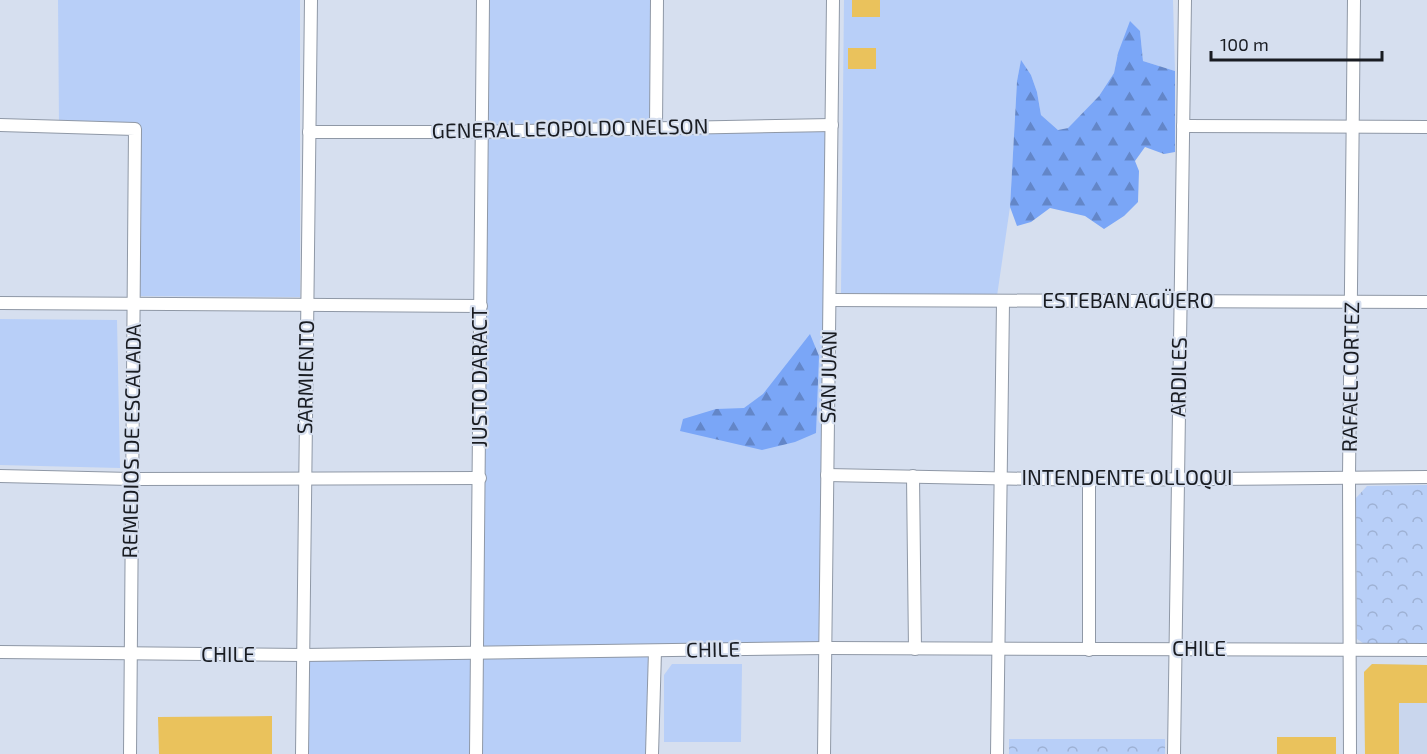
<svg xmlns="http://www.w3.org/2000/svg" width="1427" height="754" font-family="'Exo 2',sans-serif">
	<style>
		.built { fill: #c9d6ed }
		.grass { fill: #b8cff8 }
		.forest { fill: url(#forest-firs) }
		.park { fill: url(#park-crowns) }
		.building { fill: #eac25c }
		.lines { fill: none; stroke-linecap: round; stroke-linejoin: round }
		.minor-casing { stroke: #8f98a6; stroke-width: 14 }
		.minor { stroke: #fff; stroke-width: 12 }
		.labels { text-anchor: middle; stroke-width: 4.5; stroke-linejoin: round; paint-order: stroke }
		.street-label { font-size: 21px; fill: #191c22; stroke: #d6dfef }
	</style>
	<defs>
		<pattern id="forest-firs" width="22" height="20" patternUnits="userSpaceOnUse" patternTransform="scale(1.5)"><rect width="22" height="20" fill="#7aa6f7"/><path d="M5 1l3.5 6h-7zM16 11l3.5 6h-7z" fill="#6386c8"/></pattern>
		<pattern id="park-crowns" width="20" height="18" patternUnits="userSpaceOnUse" patternTransform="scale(1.5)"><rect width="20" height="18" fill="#b8cff8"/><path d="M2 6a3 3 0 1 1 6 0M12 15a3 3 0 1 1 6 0" fill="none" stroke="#9eb1d4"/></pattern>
	</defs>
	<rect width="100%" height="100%" fill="#d6dfef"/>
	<path class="built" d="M1372 664 1427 665V754H1365L1364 672Z"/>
	<g class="grass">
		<path d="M58 0H300V297L139 296 135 129 59 126Z"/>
		<path d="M483 0H657L656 127 832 125 827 648 655 650 652 754H302L303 655 478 653Z"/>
		<path d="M844 0H1173L1175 71 1143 61 1140 31 1118 53 1114 73 1099 96 1068 128 1058 130 1041 115 1037 92 1031 75 1021 61 1017 81 1010 207 997 296 841 293Z"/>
		<path d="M0 319 117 320 120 468 0 465Z"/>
		<path d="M672 664H742L741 742H664V675Z"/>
	</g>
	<g class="forest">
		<path d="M1130 21 1140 31 1143 61 1175 71V152L1164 154 1145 147 1135 161 1139 171 1138 202 1124 216 1104 229 1085 216 1050 208 1031 222 1017 226 1010 207 1017 81 1021 60 1031 75 1037 92 1041 115 1058 130 1068 128 1099 96 1114 73 1118 53Z"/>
		<path d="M810 334 819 356 816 433 795 442 762 450 680 431 683 419 716 409 744 408 763 394Z"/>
	</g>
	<g class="park">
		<path d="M1427 485V643H1363L1357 639 1356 498 1367 486Z"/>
		<rect x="1009" y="739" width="156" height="15"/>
	</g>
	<g class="building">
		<rect x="852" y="0" width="28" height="17"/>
		<rect x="848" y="48" width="28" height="21"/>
		<path d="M1372 664 1427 665V703H1399V754H1365L1364 672Z"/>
		<path d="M272 716V754H159L158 717Z"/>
		<rect x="1277" y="737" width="59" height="17"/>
	</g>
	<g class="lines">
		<g class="minor-casing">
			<g id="minor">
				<path d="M0 125 135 129 130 754"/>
				<path d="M1183 126 1427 127"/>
				<path d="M656 127 657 0"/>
				<path d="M309 132H466L832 125"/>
				<path d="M830 300 1427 302"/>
				<path d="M0 303 481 306"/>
				<path d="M827 475 1089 480 1427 477"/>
				<path d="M0 476 131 479 480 478"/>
				<path d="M913 476 915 649"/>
				<path d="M1089 650V480"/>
				<path d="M0 652 303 655 827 648 1427 650"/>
				<path d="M302 754 311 0"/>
				<path d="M476 754 483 0"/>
				<path d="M652 754 655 651"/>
				<path d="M824 754 833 0"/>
				<path d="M997 754 1003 302"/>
				<path d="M1174 754 1185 0"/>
				<path d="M1350 754 1349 477 1354 0"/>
			</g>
		</g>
		<use href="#minor" class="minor"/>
	</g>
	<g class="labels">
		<g class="street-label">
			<text transform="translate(570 129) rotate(-1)" y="7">GENERAL LEOPOLDO NELSON</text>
			<text x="1128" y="308">ESTEBAN AGÜERO</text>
			<text transform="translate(306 377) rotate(-89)" y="7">SARMIENTO</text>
			<text transform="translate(480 377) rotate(-90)" y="7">JUSTO DARACT</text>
			<text transform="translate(829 377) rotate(-89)" y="7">SAN JUAN</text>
			<text transform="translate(1179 377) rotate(-89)" y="7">ARDILES</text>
			<text transform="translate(1351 377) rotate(-89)" y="7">RAFAEL CORTEZ</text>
			<text transform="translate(132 441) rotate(-89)" y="7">REMEDIOS DE ESCALADA</text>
			<text x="1127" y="485">INTENDENTE OLLOQUI</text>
			<text x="1199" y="656">CHILE</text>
			<text transform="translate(713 650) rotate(-1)" y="7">CHILE</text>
			<text x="228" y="662">CHILE</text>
		</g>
	</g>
	<path d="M1211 51v9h171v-9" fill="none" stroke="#191c22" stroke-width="3"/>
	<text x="1220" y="51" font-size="18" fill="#191c22" stroke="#d6dfef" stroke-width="4.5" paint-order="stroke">100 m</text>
</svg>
